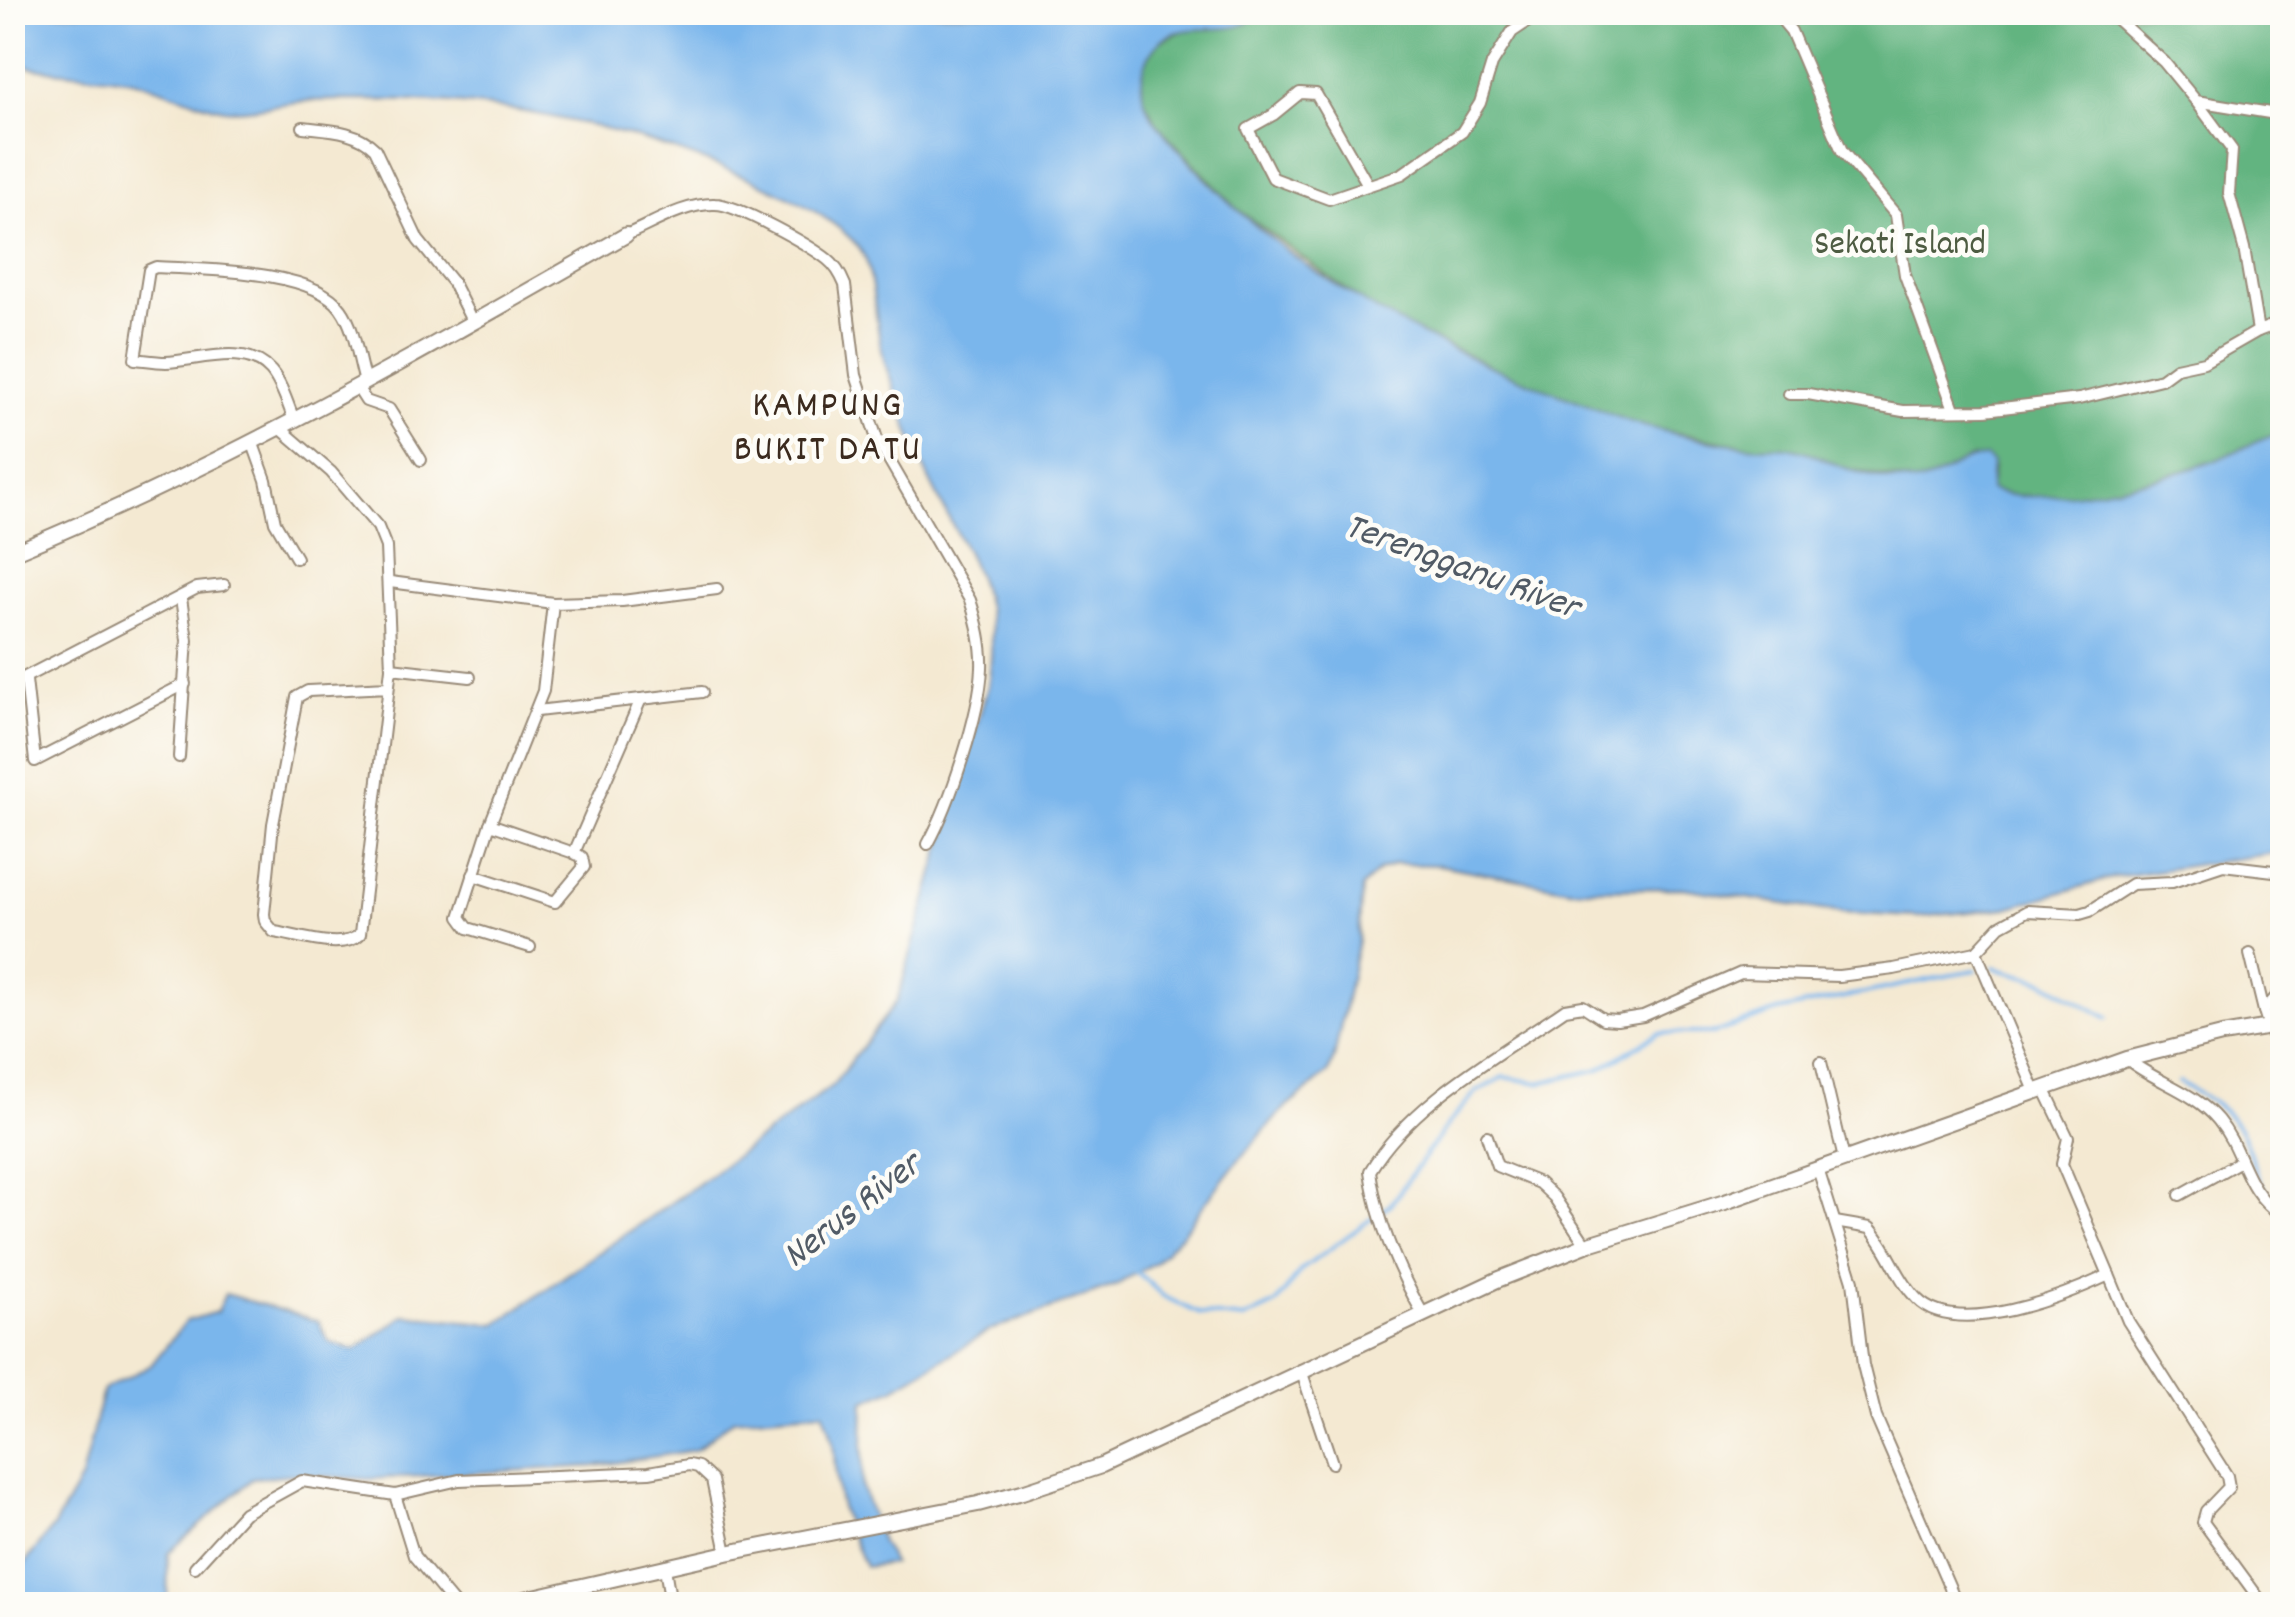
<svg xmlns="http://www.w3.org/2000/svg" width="2295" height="1617" font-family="Dekko,sans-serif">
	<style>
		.forest { fill: #62b480; stroke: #4e6f4f; stroke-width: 2.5 }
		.water { fill: #7ab6ec; stroke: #5a7085; stroke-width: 2.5 }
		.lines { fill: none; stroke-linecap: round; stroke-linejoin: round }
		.stream { stroke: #7ab6ec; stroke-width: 4 }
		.street-casing { stroke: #988a78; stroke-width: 14 }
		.secondary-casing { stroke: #988a78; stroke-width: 18 }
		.street { stroke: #fff; stroke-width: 10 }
		.secondary { stroke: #fff; stroke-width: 14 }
		.labels { text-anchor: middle; stroke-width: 9; stroke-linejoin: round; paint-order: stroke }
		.park-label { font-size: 35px; fill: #4e5c42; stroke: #fdfcf7 }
		.neighbourhood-label { font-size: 38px; letter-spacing: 2.5px; fill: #3b2a1e; stroke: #fdfcf7 }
		.water-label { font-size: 38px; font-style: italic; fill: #515b66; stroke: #fdfcf7 }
	</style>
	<rect width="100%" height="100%" fill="#fdfcf7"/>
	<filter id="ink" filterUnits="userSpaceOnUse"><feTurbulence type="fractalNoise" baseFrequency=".01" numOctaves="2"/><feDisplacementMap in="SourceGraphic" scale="20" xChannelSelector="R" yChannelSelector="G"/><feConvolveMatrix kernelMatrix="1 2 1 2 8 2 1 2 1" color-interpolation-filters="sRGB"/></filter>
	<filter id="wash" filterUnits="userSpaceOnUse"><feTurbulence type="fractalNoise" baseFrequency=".0048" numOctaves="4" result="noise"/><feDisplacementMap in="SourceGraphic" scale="40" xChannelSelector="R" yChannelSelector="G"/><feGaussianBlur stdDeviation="2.25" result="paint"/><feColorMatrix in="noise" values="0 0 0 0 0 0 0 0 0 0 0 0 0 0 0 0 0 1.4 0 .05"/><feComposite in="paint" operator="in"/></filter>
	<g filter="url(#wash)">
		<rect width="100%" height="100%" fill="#f4e9d2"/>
		<path class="forest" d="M1260 13H2282V433C2257 439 2235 453 2211 462 2160 480 2040 509 1990 490L1993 468 1972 458 1926 483 1910 482 1844 468 1792 448 1753 447 1645 427 1610 416 1518 379 1379 314 1237 209 1158 125 1142 96 1140 81 1146 60 1160 41 1189 28 1246 24Z"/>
		<path class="water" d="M13 13H1260C1232 48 1166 4 1145 65 1131 105 1166 135 1190 162 1292 276 1432 348 1573 399 1597 408 1619 419 1644 426 1677 435 1713 442 1748 446 1763 448 1778 445 1793 448 1811 451 1826 461 1843 467 1863 475 1887 480 1909 482 1940 486 1957 455 1986 457L1992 462 1990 490C2040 509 2161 480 2211 462 2235 453 2257 439 2282 433V852L2115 877 2007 908 1918 917 1842 913 1682 888 1570 889 1439 865 1395 864 1378 871 1362 887 1358 940 1334 1058 1328 1073 1283 1110 1234 1165 1180 1236 1155 1262 1116 1285 991 1330 893 1389 864 1401 862 1488 881 1542 893 1563 865 1567C857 1548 846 1527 841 1507 832 1474 839 1444 823 1411L733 1419 695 1450 595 1466 368 1479 292 1474 253 1478 168 1553 167 1604H13L12 1580 54 1526 81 1479 103 1390 151 1365 186 1321 217 1312 225 1294 318 1321 329 1342 355 1350 405 1315 496 1324 695 1186 833 1085 897 1001 988 686C1003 595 965 555 929 479 913 445 901 408 888 372 875 336 877 297 866 260 841 202 676 149 616 132 551 114 481 103 414 101 379 100 343 99 308 101 281 102 252 112 225 109 198 105 162 87 132 80 92 72 52 75 13 62Z"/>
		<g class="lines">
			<g class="stream">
				<path d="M1994 968 2043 981 2108 1018"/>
				<path d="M2179 1082C2202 1096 2227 1107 2241 1132 2256 1160 2253 1188 2282 1206"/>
				<path d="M1136 1271 1163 1296 1200 1314 1244 1319 1276 1304 1301 1270 1390 1205 1449 1123 1476 1092 1504 1077 1539 1083 1600 1069 1659 1033H1714L1778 1011 1975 970"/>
			</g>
		</g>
	</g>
	<g filter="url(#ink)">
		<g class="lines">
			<g class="street-casing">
				<g id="street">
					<path d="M1775 12 1791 31 1842 151 1896 215 1905 275 1954 409"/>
					<path d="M2109 12 2164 62 2196 101 2282 115"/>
					<path d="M2196 101 2232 150 2229 193 2244 248 2258 331"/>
					<path d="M303 127C329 130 356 130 375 149L418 240 453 283 473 323"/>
					<path d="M1368 185 1316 94 1300 93 1273 115 1248 129 1273 178 1329 199 1402 174 1462 132 1480 103 1492 64 1512 32 1542 12"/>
					<path d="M626 235C652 224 685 203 715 204 737 204 809 245 827 259 836 266 841 275 845 285L856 375 877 439 970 600C977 621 983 646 982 668 980 714 950 804 928 844"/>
					<path d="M357 387 366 401 389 409 421 460"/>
					<path d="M1789 394H1808L1903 411 1985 410 2079 399 2161 379 2176 368 2204 362 2258 331 2282 322"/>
					<path d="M294 420C288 405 282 384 271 371 246 342 198 361 166 362 156 362 145 360 135 359L149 270 156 267C202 270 313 269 341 309 355 328 358 359 365 382"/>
					<path d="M280 428 331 472 378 527 386 547 391 668 360 934C343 952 297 935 274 932L265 921 264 914 273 824 297 697 308 691 388 687"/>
					<path d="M252 441 266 480 275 522 296 558"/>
					<path d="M390 582 553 603 622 601 717 589"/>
					<path d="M391 668 470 677"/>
					<path d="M26 680 35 761 185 684"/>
					<path d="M12 684 197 588 224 585"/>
					<path d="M537 711 702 692"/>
					<path d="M179 757 187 640 181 598"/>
					<path d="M574 853 641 699"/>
					<path d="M473 875 555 902 584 867 582 857 574 853 490 824"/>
					<path d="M530 947 468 928 460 917 490 824 543 691 553 603"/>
					<path d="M1976 952 2035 1091"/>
					<path d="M2250 954 2264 1011"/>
					<path d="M2269 1027 2264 1011 2282 990"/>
					<path d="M2127 1059C2155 1082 2194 1091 2218 1120 2245 1153 2242 1189 2282 1216"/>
					<path d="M1821 1062 1844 1159"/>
					<path d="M2044 1088 2068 1138 2062 1164 2109 1275"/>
					<path d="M1487 1136 1497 1166 1539 1183 1554 1197 1586 1245"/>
					<path d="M1818 1169 1853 1281 1863 1365 1876 1417 1957 1604"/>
					<path d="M2180 1195 2239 1162"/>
					<path d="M1835 1222 1870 1228C1889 1249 1897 1279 1917 1299 1957 1340 2066 1295 2109 1275L2128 1321 2227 1476 2229 1487 2206 1511 2203 1522 2263 1604"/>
					<path d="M1423 1314C1398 1270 1377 1222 1370 1171 1412 1101 1499 1055 1565 1009L1583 1006 1603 1019 1617 1020 1643 1016 1741 973 1839 976 1894 969 1976 952 2000 926 2027 911 2080 914 2090 911 2132 884 2172 882 2223 865 2282 872"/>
					<path d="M1301 1370 1332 1463"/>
					<path d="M395 1495 414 1556 454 1604"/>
					<path d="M195 1567 244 1513 302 1481 395 1495 459 1480 649 1472 689 1465 698 1467 712 1480 727 1553"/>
					<path d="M665 1568 671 1604"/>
				</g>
			</g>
			<g class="secondary-casing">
				<g id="secondary">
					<path d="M12 553C226 465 426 350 626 235"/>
					<path d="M503 1604 727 1553 978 1504 1022 1492 1101 1466 1497 1280 1586 1245 1725 1202 2127 1059 2222 1035 2282 1025"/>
				</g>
			</g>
			<use href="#street" class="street"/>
			<use href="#secondary" class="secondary"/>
		</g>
	</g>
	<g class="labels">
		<g class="park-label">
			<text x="1900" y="253">Sekati Island</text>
		</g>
		<g class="neighbourhood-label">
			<text x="828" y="415">KAMPUNG<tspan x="828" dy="44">BUKIT DATU</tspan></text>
		</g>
		<g class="water-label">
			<text transform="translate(1463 564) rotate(20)" y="13">Terengganu River</text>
			<text transform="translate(850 1208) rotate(-38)" y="13">Nerus River</text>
		</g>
	</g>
	<rect width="2295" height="1617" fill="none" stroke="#fdfcf7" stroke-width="50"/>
</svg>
